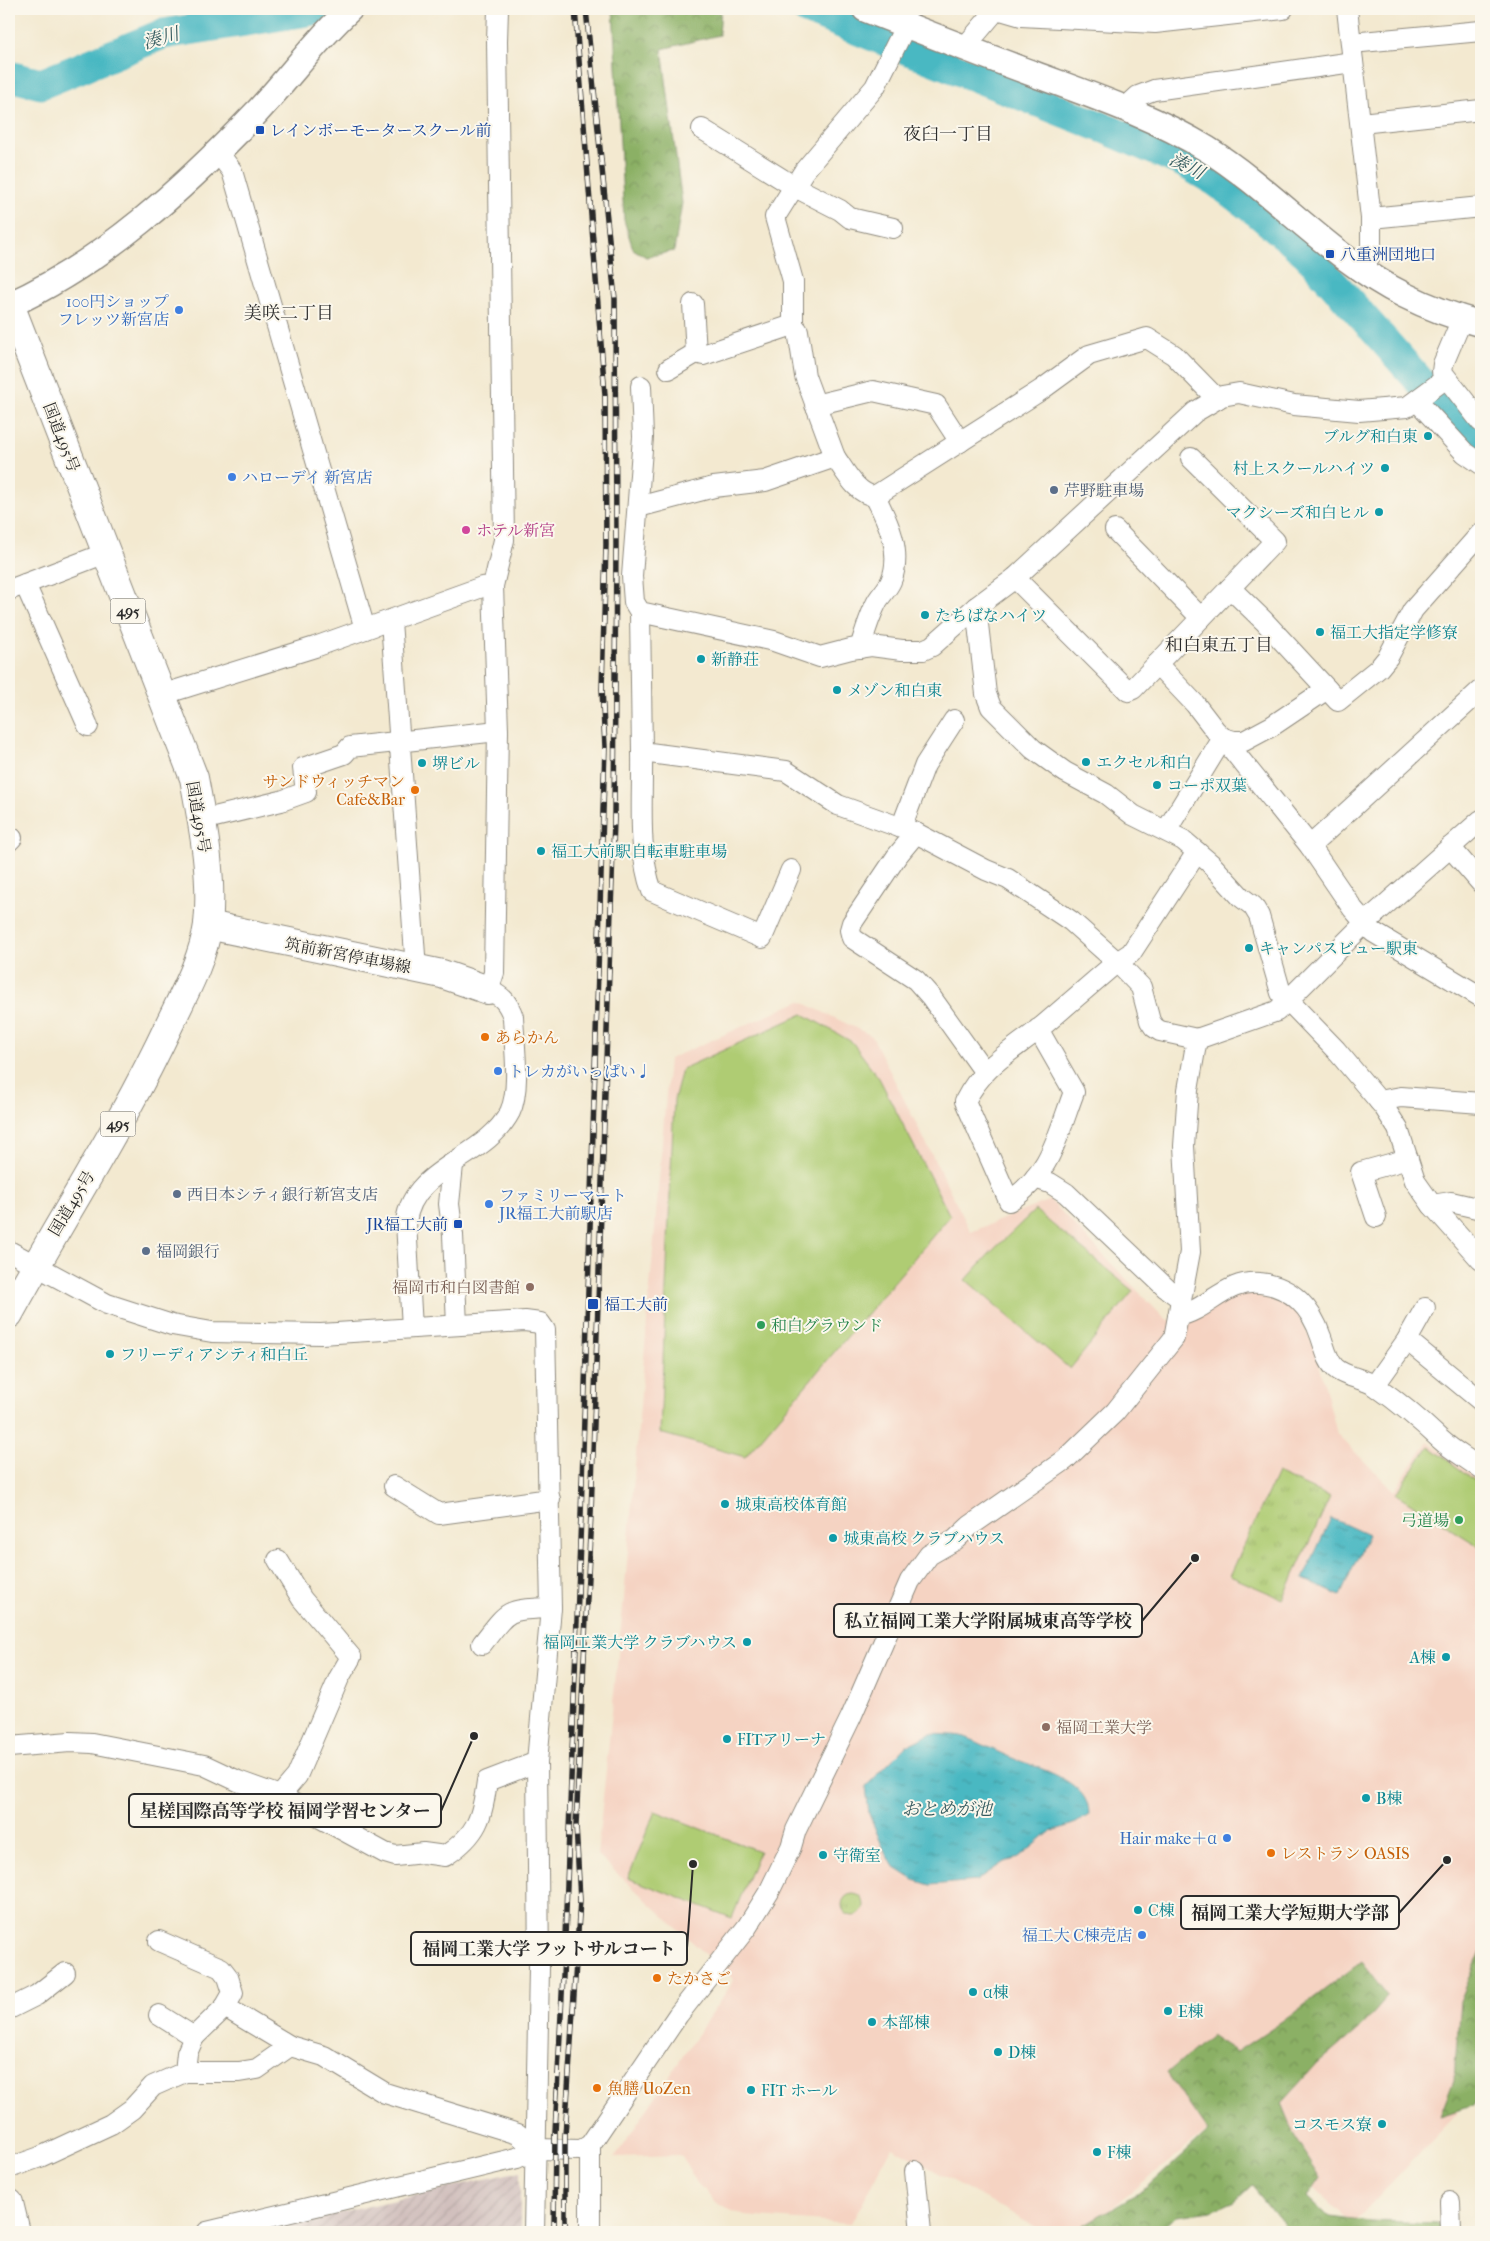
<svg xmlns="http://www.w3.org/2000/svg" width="1490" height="2241" font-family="'IM FELL French Canon','Noto Serif JP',serif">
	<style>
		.built { fill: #f5d3c2 }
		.industrial { fill: url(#industrial-furrows) }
		.grass { fill: url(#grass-tufts); stroke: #6d7c4f }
		.forest { fill: url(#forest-crowns); stroke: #5b6e48 }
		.pitch { fill: #afcc73; stroke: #6d7c4f }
		.water { fill: url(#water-ripples); stroke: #3a7276 }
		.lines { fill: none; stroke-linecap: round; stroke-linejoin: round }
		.river { stroke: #4ab8c2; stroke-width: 31 }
		.minor-casing { stroke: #8f8a7e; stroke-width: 22 }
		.tertiary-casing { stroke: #8f8a7e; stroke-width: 28 }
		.secondary-casing { stroke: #8f8a7e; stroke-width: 30 }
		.trunk-casing { stroke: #8f8a7e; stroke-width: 30 }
		.minor { stroke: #fff; stroke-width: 20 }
		.tertiary { stroke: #fff; stroke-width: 25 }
		.secondary { stroke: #fff; stroke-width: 28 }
		.trunk { stroke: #fff; stroke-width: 28 }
		.rail-casing { stroke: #2b2b2b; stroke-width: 5.5 }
		.rail { stroke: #fbf7ec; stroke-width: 4; stroke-dasharray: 11; stroke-linecap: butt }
		.transit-dot { fill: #1a4fb4; stroke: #fbf7ec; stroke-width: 2 }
		.shop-dot { fill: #3f7fe0; stroke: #fbf7ec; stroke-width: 2 }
		.culture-dot { fill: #0f9aa8; stroke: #fbf7ec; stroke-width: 2 }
		.service-dot { fill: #5c6f8a; stroke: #fbf7ec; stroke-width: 2 }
		.hotel-dot { fill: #d1479c; stroke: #fbf7ec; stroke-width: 2 }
		.food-dot { fill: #e8710a; stroke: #fbf7ec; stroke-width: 2 }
		.education-dot { fill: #8d6e63; stroke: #fbf7ec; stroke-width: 2 }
		.leisure-dot { fill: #2e9e5b; stroke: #fbf7ec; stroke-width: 2 }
		.labels { text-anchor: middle; stroke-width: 4; stroke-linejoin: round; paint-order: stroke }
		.shield { fill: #fbf7ec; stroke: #696865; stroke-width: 1 }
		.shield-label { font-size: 15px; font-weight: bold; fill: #2b2b2b }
		.transit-label { font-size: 16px; fill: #164399; stroke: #fbf7ec; text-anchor: start }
		.shop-label { font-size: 16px; fill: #366cbe; stroke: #fbf7ec; text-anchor: end }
		.culture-label { font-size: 16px; fill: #0d838f; stroke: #fbf7ec; text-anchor: start }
		.street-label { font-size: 16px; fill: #2b2b2b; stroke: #fbf7ec }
		.service-label { font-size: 16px; fill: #4e5e75; stroke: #fbf7ec; text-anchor: start }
		.hotel-label { font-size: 16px; fill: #b23c85; stroke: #fbf7ec; text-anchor: start }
		.food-label { font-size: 16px; fill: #c56008; stroke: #fbf7ec; text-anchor: start }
		.education-label { font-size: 16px; fill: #785e54; stroke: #fbf7ec; text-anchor: end }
		.leisure-label { font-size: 16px; fill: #27864d; stroke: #fbf7ec; text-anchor: start }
		.water-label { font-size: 18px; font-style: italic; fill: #365c60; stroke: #fbf7ec }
		.neighbourhood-label { font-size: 18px; fill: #2b2b2b; stroke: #fbf7ec }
		.leader { fill: none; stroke: #2b2b2b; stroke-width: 2 }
		.callout-dot { fill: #2b2b2b; stroke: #fbf7ec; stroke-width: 2 }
		.callout { fill: #fbf7ec; stroke: #2b2b2b; stroke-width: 2 }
		.callout-label { font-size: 18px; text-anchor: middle; font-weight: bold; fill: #2b2b2b }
	</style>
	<defs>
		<pattern id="industrial-furrows" width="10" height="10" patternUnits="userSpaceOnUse" patternTransform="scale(1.25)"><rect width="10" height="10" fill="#d1c0bd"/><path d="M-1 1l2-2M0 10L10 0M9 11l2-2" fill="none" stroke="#b4a5a3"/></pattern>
		<pattern id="grass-tufts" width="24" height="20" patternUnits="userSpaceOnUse" patternTransform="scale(1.25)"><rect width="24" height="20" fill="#afcc73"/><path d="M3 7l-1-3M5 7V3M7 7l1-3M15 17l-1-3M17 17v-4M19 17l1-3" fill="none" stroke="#97af64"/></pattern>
		<pattern id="forest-crowns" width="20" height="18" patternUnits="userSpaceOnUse" patternTransform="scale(1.25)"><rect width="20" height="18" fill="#8bb065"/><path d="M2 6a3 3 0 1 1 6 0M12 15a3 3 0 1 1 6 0" fill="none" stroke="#728f53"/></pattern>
		<pattern id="water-ripples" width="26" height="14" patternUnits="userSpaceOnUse" patternTransform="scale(1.25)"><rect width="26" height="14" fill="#4ab8c2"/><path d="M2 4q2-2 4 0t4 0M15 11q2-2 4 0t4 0" fill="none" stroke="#3e969e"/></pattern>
	</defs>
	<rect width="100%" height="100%" fill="#fbf7ec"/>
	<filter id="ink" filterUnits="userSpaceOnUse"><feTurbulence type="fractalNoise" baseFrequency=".02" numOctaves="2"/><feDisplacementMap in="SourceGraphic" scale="10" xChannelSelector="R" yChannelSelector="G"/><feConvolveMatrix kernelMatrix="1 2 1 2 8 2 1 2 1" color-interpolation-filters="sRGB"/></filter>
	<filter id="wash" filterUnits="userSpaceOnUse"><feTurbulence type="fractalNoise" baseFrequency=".0096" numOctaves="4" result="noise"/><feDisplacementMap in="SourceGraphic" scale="20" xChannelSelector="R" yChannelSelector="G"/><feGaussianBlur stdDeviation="1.12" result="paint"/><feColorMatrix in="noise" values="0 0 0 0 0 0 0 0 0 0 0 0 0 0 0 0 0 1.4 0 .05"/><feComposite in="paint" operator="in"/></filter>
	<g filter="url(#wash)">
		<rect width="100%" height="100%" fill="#f3e9d0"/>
		<path class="built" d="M800 1001 872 1036 971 1232 1050 1200 1165 1319 1187 1325 1239 1289 1295 1308 1316 1351 1337 1434 1394 1491 1428 1441 1481 1481V1968L1463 2009 1457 2114 1353 2224 1314 2188 1253 2095 1080 2232H1045L892 2147 851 2224 745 2216 718 2205 697 2183 681 2155 615 2157 734 1980 597 1855 624 1598 669 1059Z"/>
		<path class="industrial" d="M520 2171V2232H258Z"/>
		<g class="grass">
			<path d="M1277 1473 1330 1497 1283 1599 1230 1576Z"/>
			<circle cx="853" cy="1905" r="11"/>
		</g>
		<g class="forest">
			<path d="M613 9H721L719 35 662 49 682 203 674 251 646 257 633 249 624 220Z"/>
			<path d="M1481 1951V2085L1474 2105 1440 2116 1454 2080 1460 2001Z"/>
			<path d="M1361 1962 1388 1997 1364 2024 1313 2068 1281 2103 1294 2135 1321 2178 1308 2197 1329 2217 1370 2222 1440 2224V2232H1276L1284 2224 1252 2185 1235 2201 1212 2211 1176 2216 1160 2232H1078L1083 2225 1148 2187 1208 2132 1167 2073 1211 2035 1237 2052 1282 2022Z"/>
		</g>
		<g class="pitch">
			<path d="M803 1014 852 1042 879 1078 950 1216 745 1457 660 1433 674 1100 682 1069Z"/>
			<path d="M1035 1210 1133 1291 1070 1369 966 1280 989 1254Z"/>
			<path d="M1429 1446 1481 1485 1480 1547 1396 1494Z"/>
			<path d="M655 1811 759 1851 732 1918 628 1878Z"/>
		</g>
		<g class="water">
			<path d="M1331 1518 1368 1535 1340 1596 1303 1579Z"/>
			<path d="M930 1734C941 1735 954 1734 965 1737 979 1742 993 1750 1007 1756 1033 1767 1090 1779 1089 1815L1076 1823 1050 1832 1019 1858 1004 1862 976 1881 930 1885 914 1880 895 1868 886 1855 869 1814 866 1786 906 1746Z"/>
		</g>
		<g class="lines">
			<g class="river">
				<path d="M806 9 1104 128 1183 162 1217 182 1256 211 1307 254 1481 450"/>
				<path d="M9 76 41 84 163 34 320 9"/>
			</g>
		</g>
	</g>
	<g filter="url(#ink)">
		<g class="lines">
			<g class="minor-casing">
				<g id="minor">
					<path d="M997 9 1021 16 1155 23 1283 9"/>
					<path d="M1347 9 1371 218V254L1362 269"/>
					<path d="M1351 43 1481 31"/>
					<path d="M964 48 997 9"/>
					<path d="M1125 108 1138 96 1154 90 1353 62"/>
					<path d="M1361 123 1481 110"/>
					<path d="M702 129 795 187 840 210 850 218 893 228"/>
					<path d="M217 151 232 171 365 629"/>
					<path d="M1371 218 1481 207"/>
					<path d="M693 304 696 353 703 355 793 325"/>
					<path d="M1462 319 1443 364 1442 372 1481 422"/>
					<path d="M669 369 696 353"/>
					<path d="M641 386 643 437 632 576 634 602 640 612 774 641 820 657 851 649 871 646 902 650H923L932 646 976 607 1015 578 1195 412 1222 396 1239 393 1294 405 1359 411 1407 407 1445 379"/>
					<path d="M1417 401 1465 453 1481 464"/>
					<path d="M815 405 873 391 936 405 960 442"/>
					<path d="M835 457 805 376 798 331 793 325V281L775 217 804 171 875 87 906 25"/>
					<path d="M638 507 714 487 765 481 835 457C845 471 857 495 875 496L1041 390 1089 355 1147 338 1174 355 1217 399"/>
					<path d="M1115 530 1201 618"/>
					<path d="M1015 578 1128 691 1133 689 1275 541 1191 458"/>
					<path d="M25 584 88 726"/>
					<path d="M1230 588 1264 621 1338 701 1379 668 1388 657 1413 610 1481 533"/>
					<path d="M9 590 106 553"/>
					<path d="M976 607 986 694 991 707 1033 749 1065 772 1106 794 1133 815 1183 840 1210 863 1241 897 1253 906 1259 916 1281 993 1336 1050 1384 1107 1398 1129 1415 1181 1432 1205 1481 1260"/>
					<path d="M640 612 642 752 786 771 838 805 916 833 986 870 1008 879 1071 921 1117 962 1141 987 1150 1021 1154 1027 1160 1031 1197 1039 1277 1011 1365 923 1481 820"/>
					<path d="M391 621 416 969"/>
					<path d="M860 648C865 632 870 614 878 600 882 594 888 588 891 581 903 552 888 522 875 496"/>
					<path d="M1157 664 1195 704 1215 730 1223 738 1234 741H1244L1272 726 1327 689"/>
					<path d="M161 695 315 647 482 587 493 586"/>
					<path d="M642 752C643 795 637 851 652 891L762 938 791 870"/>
					<path d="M202 820 281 801 306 792 303 768 344 754 350 747 498 731"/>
					<path d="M901 828 925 765 954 720"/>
					<path d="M1166 831 1223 738 1310 846 1353 909 1373 932 1481 997"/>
					<path d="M916 833 897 856 852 923 850 930 852 938 916 980 931 997 984 1071"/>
					<path d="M9 841 12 838"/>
					<path d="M1310 846 1481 690"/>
					<path d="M1450 847 1481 883"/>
					<path d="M1038 1029 1074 1092C1058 1134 1050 1176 1009 1201L965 1101C983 1066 1009 1053 1039 1029 1065 1007 1091 984 1117 962L1131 953 1197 852"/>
					<path d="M1379 1101 1401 1097 1481 1103"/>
					<path d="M453 1165 449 1204 453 1235 457 1325"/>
					<path d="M1035 1178 1050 1183 1066 1193 1166 1288 1181 1299"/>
					<path d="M1432 1205 1451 1202 1481 1209"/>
					<path d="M1376 1217 1361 1172 1408 1159"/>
					<path d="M9 1251 107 1304 172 1325 212 1332 321 1334 525 1321 540 1323 545 1330 551 1608 537 1762 539 1968 534 2232"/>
					<path d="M1178 1316C1208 1310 1227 1279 1260 1283 1292 1286 1312 1309 1321 1337 1325 1348 1327 1360 1335 1368 1346 1378 1365 1378 1377 1387 1400 1403 1421 1421 1441 1440 1453 1451 1468 1459 1481 1469"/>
					<path d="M412 1328 406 1222C413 1166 485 1160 510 1112 521 1089 514 1043 513 1017 508 1002 502 996 488 990L494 973 498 731 493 586 504 540 497 41 498 9"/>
					<path d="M1407 1340 1481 1401"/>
					<path d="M1375 1385 1407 1340 1425 1308"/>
					<path d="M394 1486 439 1514 550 1499"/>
					<path d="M278 1560 302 1599 351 1657 339 1678 297 1776 280 1796"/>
					<path d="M482 1644C510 1608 506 1610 551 1608"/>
					<path d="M9 1747 70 1742 92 1743 204 1765 238 1781 280 1796 385 1853 395 1856 423 1853 445 1856C478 1834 482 1818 487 1781L537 1762"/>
					<path d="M159 1941 221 1968 228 1977 233 1993 225 2007 290 2046"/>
					<path d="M9 2009 37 1995 65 1973"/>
					<path d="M159 2015 194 2037 225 2007"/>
					<path d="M185 2072 187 2053 194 2037"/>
					<path d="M9 2168 40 2157 111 2124 132 2109 153 2086 185 2072H239L257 2069 290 2046 324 2056 385 2093 518 2134 535 2149"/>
					<path d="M915 2171 921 2232"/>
					<path d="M1450 2202 1451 2232"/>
					<path d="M207 2232 517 2158 535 2149 581 2150 590 2145 678 2015 747 1927 769 1892 791 1847 796 1830 851 1717 910 1581 929 1555 955 1540 970 1526 1065 1460 1115 1412 1174 1338 1190 1252 1184 1146 1188 1090 1197 1039"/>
					<path d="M590 2232V2145"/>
				</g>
			</g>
			<g class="tertiary-casing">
				<g id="tertiary">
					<path d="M865 9C921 31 977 53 1034 74 1093 96 1153 116 1207 149 1274 191 1333 260 1404 295 1428 307 1455 317 1481 324"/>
					<path d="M9 305C104 262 184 188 256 113 288 79 316 40 350 9"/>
				</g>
			</g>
			<g class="secondary-casing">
				<path id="secondary" d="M208 925 442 974 488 990"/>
			</g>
			<g class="trunk-casing">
				<g id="trunk">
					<path d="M9 302 194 778C203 826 213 876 208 925 203 959 185 992 170 1023 123 1124 62 1217 9 1314"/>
					<path d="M9 2203 16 2232"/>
				</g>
			</g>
			<use href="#minor" class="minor"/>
			<use href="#tertiary" class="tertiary"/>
			<use href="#secondary" class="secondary"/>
			<use href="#trunk" class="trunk"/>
			<g class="rail-casing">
				<g id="rail">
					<path d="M554 2232 555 2132 565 1937 581 1515 605 747 602 689 606 545 605 395 575 9"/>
					<path d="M565 2232V2136L580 1900 576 1825 591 1514 614 820 616 545 615 299 586 9"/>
				</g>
			</g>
			<use href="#rail" class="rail"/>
		</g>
	</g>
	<g class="transit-dot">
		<rect x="255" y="125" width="10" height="10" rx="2.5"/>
		<rect x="1325" y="249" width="10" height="10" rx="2.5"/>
		<rect x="453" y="1219" width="10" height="10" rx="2.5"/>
		<rect x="587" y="1298" width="12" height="12" rx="2.5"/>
	</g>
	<g class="shop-dot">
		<circle cx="179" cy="310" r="5"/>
		<circle cx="232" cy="477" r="5"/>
		<circle cx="498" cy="1071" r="5"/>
		<circle cx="489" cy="1204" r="5"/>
		<circle cx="1227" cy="1838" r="5"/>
		<circle cx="1142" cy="1935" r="5"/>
	</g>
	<g class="culture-dot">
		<circle cx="1428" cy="436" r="5"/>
		<circle cx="1385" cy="468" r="5"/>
		<circle cx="1379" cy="512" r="5"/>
		<circle cx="925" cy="615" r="5"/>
		<circle cx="1320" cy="632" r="5"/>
		<circle cx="701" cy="659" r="5"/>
		<circle cx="837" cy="690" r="5"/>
		<circle cx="1086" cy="762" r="5"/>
		<circle cx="422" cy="763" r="5"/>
		<circle cx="1157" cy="785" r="5"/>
		<circle cx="541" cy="851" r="5"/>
		<circle cx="1249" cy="948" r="5"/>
		<circle cx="110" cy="1354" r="5"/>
		<circle cx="725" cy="1504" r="5"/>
		<circle cx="833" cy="1538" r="5"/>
		<circle cx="747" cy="1642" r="5"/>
		<circle cx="1446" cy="1657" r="5"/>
		<circle cx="727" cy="1739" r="5"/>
		<circle cx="1366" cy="1798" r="5"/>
		<circle cx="823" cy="1855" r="5"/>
		<circle cx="1138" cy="1910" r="5"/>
		<circle cx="973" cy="1992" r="5"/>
		<circle cx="1168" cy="2011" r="5"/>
		<circle cx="872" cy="2022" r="5"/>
		<circle cx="998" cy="2052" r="5"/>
		<circle cx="751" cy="2090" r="5"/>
		<circle cx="1382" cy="2124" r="5"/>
		<circle cx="1097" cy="2152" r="5"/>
	</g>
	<g class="service-dot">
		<circle cx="1054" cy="490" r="5"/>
		<circle cx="177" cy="1194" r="5"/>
		<circle cx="146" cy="1251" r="5"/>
	</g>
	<circle class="hotel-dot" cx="466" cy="530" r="5"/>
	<g class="food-dot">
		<circle cx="415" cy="790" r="5"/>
		<circle cx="485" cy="1037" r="5"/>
		<circle cx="1271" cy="1853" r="5"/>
		<circle cx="657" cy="1978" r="5"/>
		<circle cx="597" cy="2088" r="5"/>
	</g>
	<g class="education-dot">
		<circle cx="530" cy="1287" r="5"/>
		<circle cx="1046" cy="1727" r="5"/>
	</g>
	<g class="leisure-dot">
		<circle cx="761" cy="1325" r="5"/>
		<circle cx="1459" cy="1520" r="5"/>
	</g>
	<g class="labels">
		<g class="shield">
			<rect x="110.5" y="598.5" width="35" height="25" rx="4"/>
			<rect x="100.5" y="1111.5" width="35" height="25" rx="4"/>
		</g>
		<g class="shield-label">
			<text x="128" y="616">495</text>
			<text x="118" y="1129">495</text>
		</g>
		<g class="transit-label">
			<text x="270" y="136">レインボーモータースクール前</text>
			<text x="1340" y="260">八重洲団地口</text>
			<text x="448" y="1230" text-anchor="end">JR福工大前</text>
			<text x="604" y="1310">福工大前</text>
		</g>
		<g class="shop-label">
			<text x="169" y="307">100円ショップ<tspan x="169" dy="18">フレッツ新宮店</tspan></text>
			<text x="242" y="483" text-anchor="start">ハローデイ 新宮店</text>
			<text x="508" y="1077" text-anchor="start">トレカがいっぱい♩</text>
			<text x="499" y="1201" text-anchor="start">ファミリーマート<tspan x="499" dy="18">JR福工大前駅店</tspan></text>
			<text x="1217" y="1844">Hair make＋α</text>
			<text x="1132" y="1941">福工大 C棟売店</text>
		</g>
		<g class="culture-label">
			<text x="1418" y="442" text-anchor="end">ブルグ和白東</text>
			<text x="1375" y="474" text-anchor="end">村上スクールハイツ</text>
			<text x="1369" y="518" text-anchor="end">マクシーズ和白ヒル</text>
			<text x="935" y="621">たちばなハイツ</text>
			<text x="1330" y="638">福工大指定学修寮</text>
			<text x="711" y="665">新静荘</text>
			<text x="847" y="696">メゾン和白東</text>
			<text x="1096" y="768">エクセル和白</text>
			<text x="432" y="769">堺ビル</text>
			<text x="1167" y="791">コーポ双葉</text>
			<text x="551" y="857">福工大前駅自転車駐車場</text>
			<text x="1259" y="954">キャンパスビュー駅東</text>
			<text x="120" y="1360">フリーディアシティ和白丘</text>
			<text x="735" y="1510">城東高校体育館</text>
			<text x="843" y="1544">城東高校 クラブハウス</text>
			<text x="737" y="1648" text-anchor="end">福岡工業大学 クラブハウス</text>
			<text x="1436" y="1663" text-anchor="end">A棟</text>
			<text x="737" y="1745">FITアリーナ</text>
			<text x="1376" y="1804">B棟</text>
			<text x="833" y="1861">守衛室</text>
			<text x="1148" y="1916">C棟</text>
			<text x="983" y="1998">α棟</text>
			<text x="1178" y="2017">E棟</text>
			<text x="882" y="2028">本部棟</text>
			<text x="1008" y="2058">D棟</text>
			<text x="761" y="2096">FIT ホール</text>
			<text x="1372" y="2130" text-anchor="end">コスモス寮</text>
			<text x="1107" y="2158">F棟</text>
		</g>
		<g class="street-label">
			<text transform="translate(62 437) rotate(69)" y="6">国道495号</text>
			<text transform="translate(199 817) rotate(80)" y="6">国道495号</text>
			<text transform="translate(348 955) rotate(11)" y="6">筑前新宮停車場線</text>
			<text transform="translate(71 1203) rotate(-59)" y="6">国道495号</text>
		</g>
		<g class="service-label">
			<text x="1064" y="496">芹野駐車場</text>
			<text x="187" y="1200">西日本シティ銀行新宮支店</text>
			<text x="156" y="1257">福岡銀行</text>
		</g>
		<g class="hotel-label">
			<text x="476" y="536">ホテル新宮</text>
		</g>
		<g class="food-label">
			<text x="405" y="787" text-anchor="end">サンドウィッチマン<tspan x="405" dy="18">Cafe&amp;Bar</tspan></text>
			<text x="495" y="1043">あらかん</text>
			<text x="1281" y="1859">レストラン OASIS</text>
			<text x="667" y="1984">たかさご</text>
			<text x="607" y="2094">魚膳 UoZen</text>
		</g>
		<g class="education-label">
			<text x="520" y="1293">福岡市和白図書館</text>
			<text x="1056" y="1733" text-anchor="start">福岡工業大学</text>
		</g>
		<g class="leisure-label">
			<text x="771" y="1331">和白グラウンド</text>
			<text x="1449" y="1526" text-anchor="end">弓道場</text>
		</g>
		<g class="water-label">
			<text transform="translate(161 38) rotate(-16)" y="6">湊川</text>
			<text transform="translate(1187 166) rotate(27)" y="6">湊川</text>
			<text x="947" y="1815">おとめが池</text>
		</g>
		<g class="neighbourhood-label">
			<text x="948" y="140">夜臼一丁目</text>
			<text x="289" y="319">美咲二丁目</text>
			<text x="1219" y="651">和白東五丁目</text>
		</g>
	</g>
	<path class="leader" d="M1195 1558L1142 1621M474 1736L441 1811M1447 1860L1399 1913M693 1864L687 1948"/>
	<g class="callout-dot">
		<circle cx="1195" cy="1558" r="5"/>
		<circle cx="474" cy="1736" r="5"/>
		<circle cx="1447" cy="1860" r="5"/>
		<circle cx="693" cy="1864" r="5"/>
	</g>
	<g class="callout">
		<rect x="834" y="1604" width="308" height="33" rx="5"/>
		<rect x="129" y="1794" width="312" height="33" rx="5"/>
		<rect x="1181" y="1896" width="218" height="33" rx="5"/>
		<rect x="411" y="1932" width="276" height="33" rx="5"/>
	</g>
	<g class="callout-label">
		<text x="988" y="1627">私立福岡工業大学附属城東高等学校</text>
		<text x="285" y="1817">星槎国際高等学校 福岡学習センター</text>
		<text x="1290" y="1919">福岡工業大学短期大学部</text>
		<text x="549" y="1955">福岡工業大学 フットサルコート</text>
	</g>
	<rect width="1490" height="2241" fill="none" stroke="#fbf7ec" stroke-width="30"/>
</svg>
